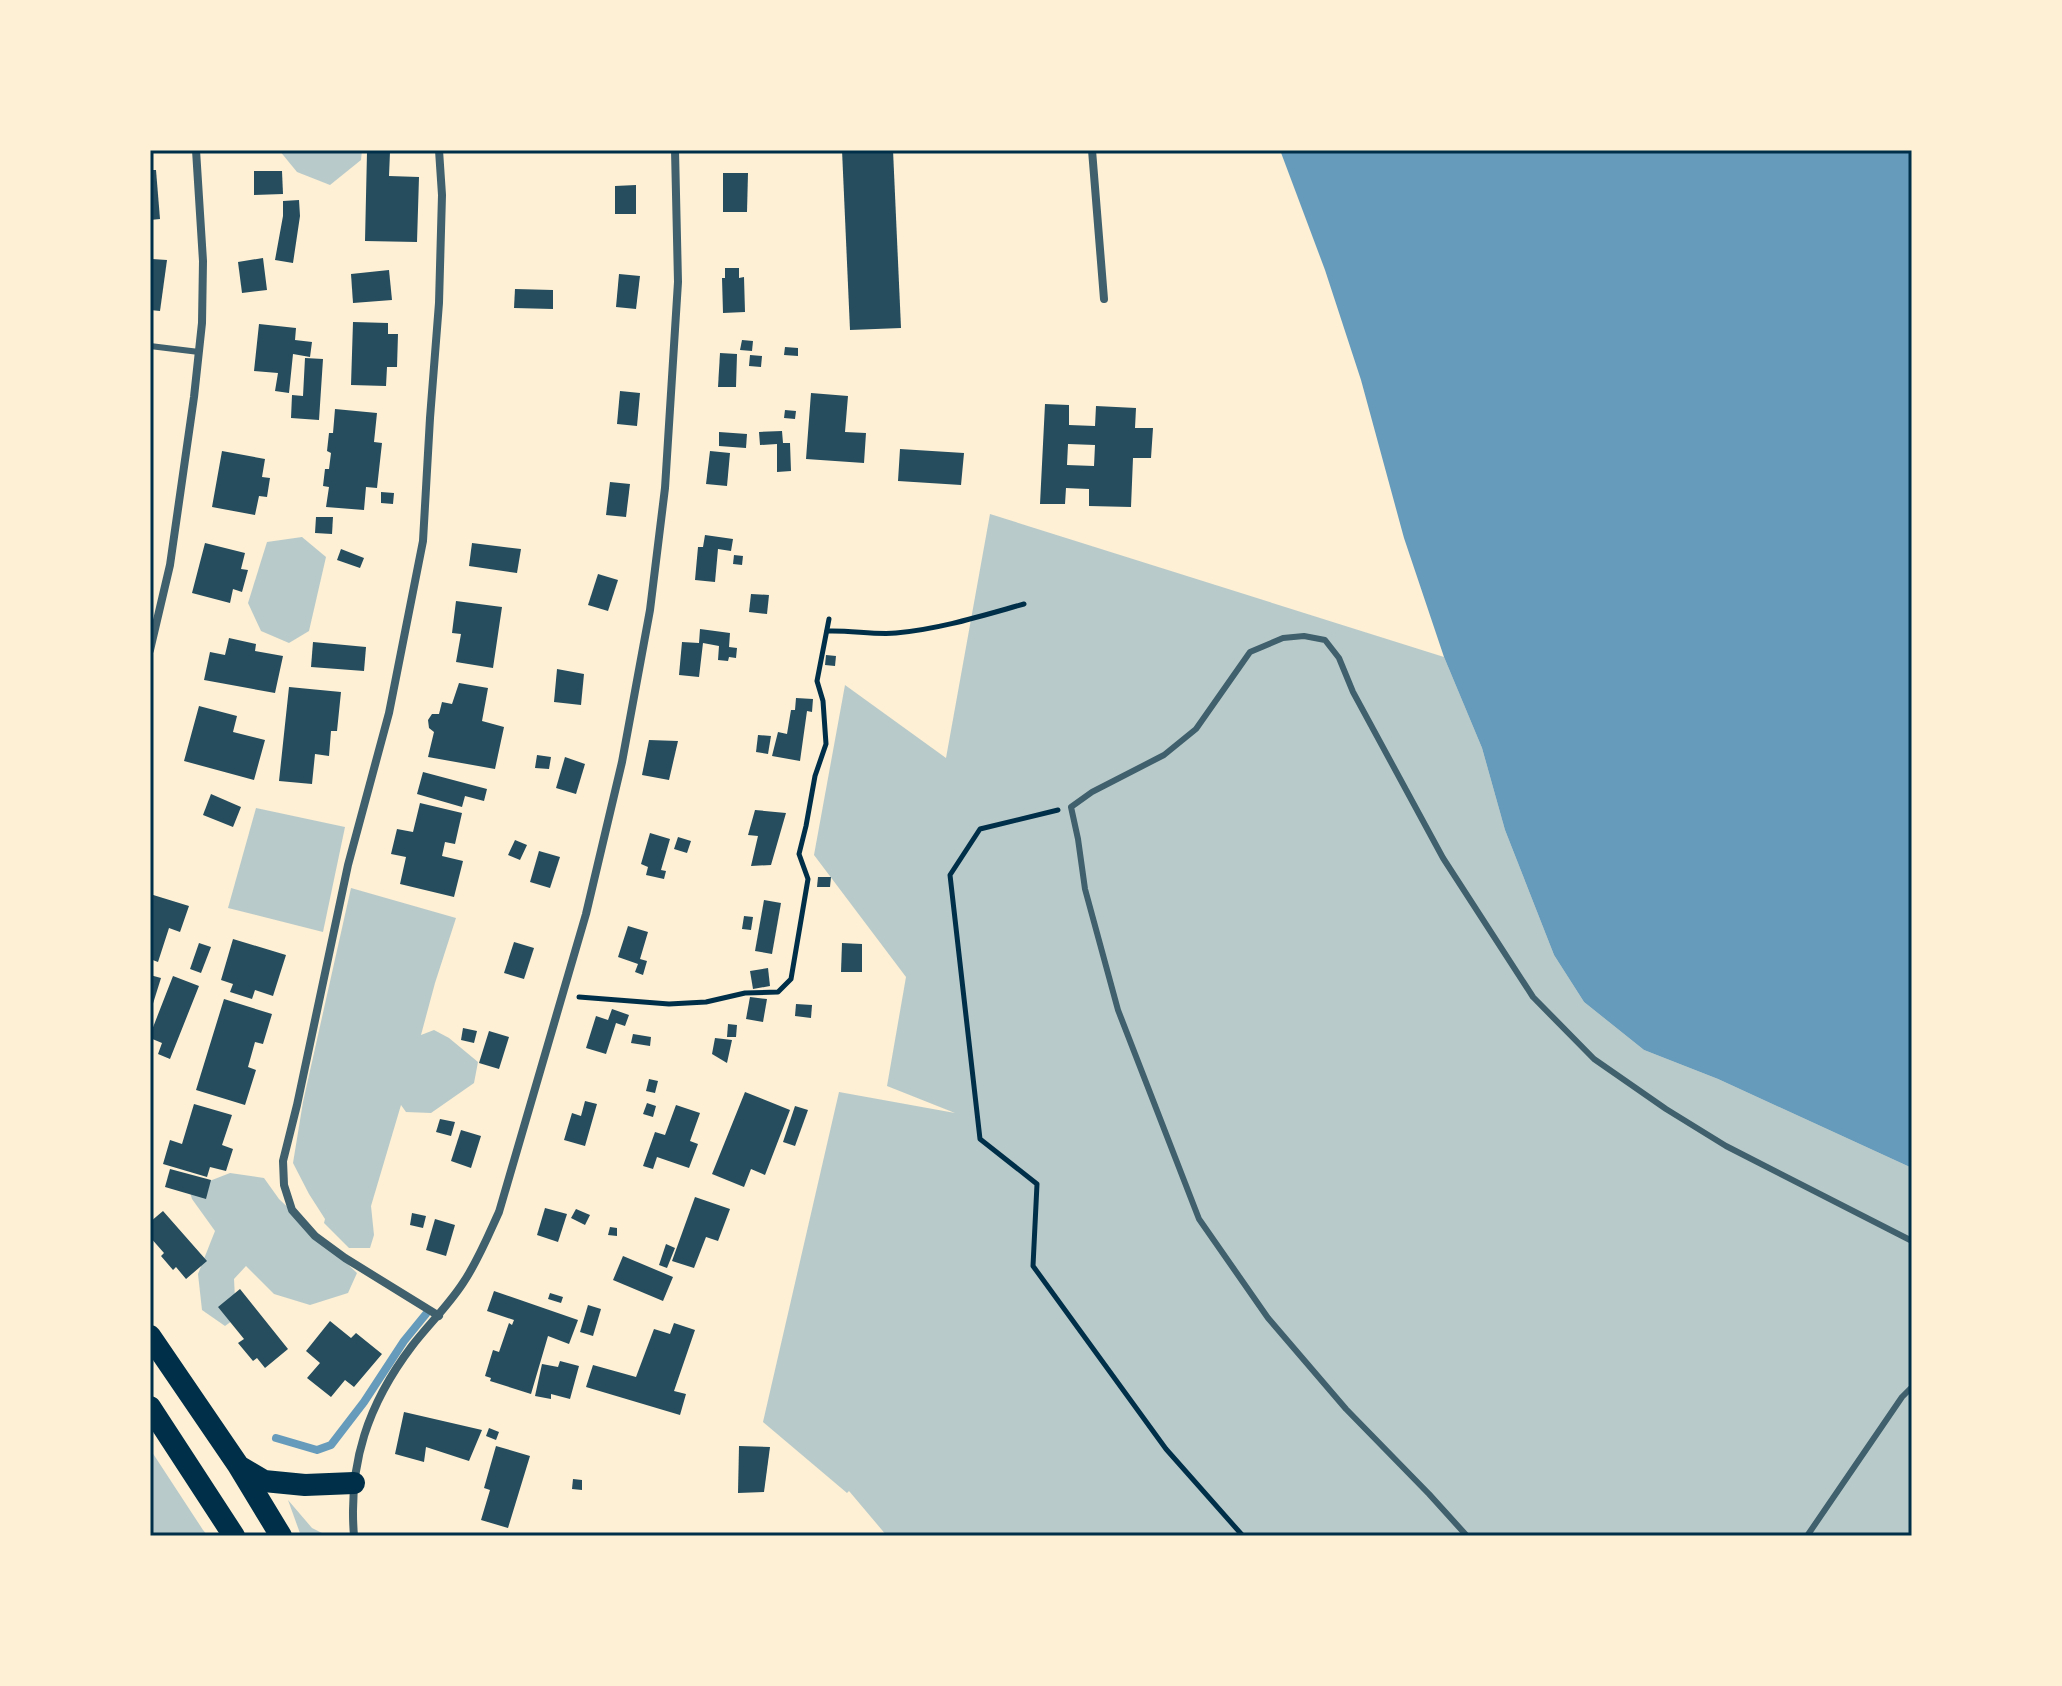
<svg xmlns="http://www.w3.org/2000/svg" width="2062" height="1686" font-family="'PT Sans Narrow',sans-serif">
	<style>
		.green { fill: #b9caca }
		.water { fill: #669bbc }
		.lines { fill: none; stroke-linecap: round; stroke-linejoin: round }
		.stream { stroke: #669bbc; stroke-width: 8 }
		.building { fill: #264d5e; fill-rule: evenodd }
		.path { stroke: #003049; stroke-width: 5 }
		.service { stroke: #3f606c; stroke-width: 6 }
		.minor { stroke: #3f606c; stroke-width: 8 }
		.trunk { stroke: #003049; stroke-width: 22 }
		.neatline { fill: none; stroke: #003049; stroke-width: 3 }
	</style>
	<rect width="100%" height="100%" fill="#fdf0d5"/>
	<g class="green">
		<path d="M279 150H362L361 160 330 185 297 172Z"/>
		<path d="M990 514 1444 657 1482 748 1505 830 1554 955 1584 1002 1644 1050 1718 1079 1912 1168V1536H887L849 1491 847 1493 763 1422 839 1092 955 1113 887 1086 906 977 814 855 845 685 946 758Z"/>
		<path d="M302 537 326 557 309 631 289 643 261 631 248 603 267 542Z"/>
		<path d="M256 808 345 827 323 932 228 908Z"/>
		<path d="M351 888 456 918 435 983 421 1035 434 1030 449 1038 478 1062 474 1083 431 1113 406 1112 401 1105 371 1206 374 1235 370 1248H349L324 1223 325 1219 309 1194 293 1163 303 1102Z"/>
		<path d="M230 1173 264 1178 279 1199 357 1273 348 1293 310 1305 274 1294 246 1266 234 1279 236 1318 225 1326 202 1310 198 1274 215 1231 192 1199 189 1189Z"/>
		<path d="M150 1449 203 1530 208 1536H150Z"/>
		<path d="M288 1500 312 1528 328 1536H301Z"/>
	</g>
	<path class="water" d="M1280 150H1912V1168L1718 1079 1644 1050 1584 1002 1554 955 1505 830 1482 748 1444 657 1404 538 1361 380 1325 270Z"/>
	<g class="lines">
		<path class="stream" d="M276 1438 317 1450 331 1445 364 1402 404 1341 426 1314"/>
	</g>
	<g class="building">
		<path d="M842 150H893L901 328 850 330Z"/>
		<path d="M367 152H390L389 176 419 177 417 242 365 241Z"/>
		<path d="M150 170H156L160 219 150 220Z"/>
		<path d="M254 171H282L283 194 254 195Z"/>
		<path d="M723 173H748L747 212H723Z"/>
		<path d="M636 185V214H615V186Z"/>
		<path d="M299 200 300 216 293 263 275 260 283 216V201Z"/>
		<path d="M263 258 267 290 242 293 238 262Z"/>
		<path d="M152 259 167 260 160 311 150 310Z"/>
		<path d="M725 268H739V278L744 277 745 312 723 313 722 278H725Z"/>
		<path d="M389 270 392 300 353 303 351 274Z"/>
		<path d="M619 274 640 276 636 309 616 307Z"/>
		<path d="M515 289 553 290V309L514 308Z"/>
		<path d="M353 322 388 323V334H398L397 367H387L386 386 351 385Z"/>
		<path d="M259 324 296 328 295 340 312 342 310 357 293 354 289 393 275 391 278 373 254 371Z"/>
		<path d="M742 340 753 341 752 351 740 350Z"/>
		<path d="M785 347 798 348V356L784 355Z"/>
		<path d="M720 353 737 354 736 387H718Z"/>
		<path d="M750 355 762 356 761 367 749 366Z"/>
		<path d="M305 358 323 359 319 420 291 418 292 395 303 396Z"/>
		<path d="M620 391 640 393 637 426 617 424Z"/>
		<path d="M811 393 848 396 845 432 866 433 864 463 806 459Z"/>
		<path d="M1045 404 1069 405V425L1095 426 1096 406 1136 408 1135 428H1153L1151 458H1133L1131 507 1089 506V489L1066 488 1065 504H1040ZM1068 444 1095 445 1094 466 1067 465Z"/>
		<path d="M335 409 377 413 374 442 382 443 377 488 366 487 364 510 326 507 329 487 323 486 325 469H329L331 453 327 451 329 433H333Z"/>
		<path d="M785 410 796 411 795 419 784 418Z"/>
		<path d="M782 431 783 443H790L791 471 777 472V444L760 445 759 432Z"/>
		<path d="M719 432 747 434 746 448 719 446Z"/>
		<path d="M900 449 964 453 961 485 898 481Z"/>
		<path d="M222 451 265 459 262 477 270 478 267 497 259 496 255 515 212 507Z"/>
		<path d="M710 451 730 453 727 486 706 484Z"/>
		<path d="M610 482 630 484 626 517 606 515Z"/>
		<path d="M381 492 394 493 393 504 381 503Z"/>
		<path d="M316 517H333L332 534 315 533Z"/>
		<path d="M705 535 733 539 731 551 718 549 715 582 695 580 698 547H703Z"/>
		<path d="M205 543 245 553 241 569 248 570 242 592 233 589 230 603 192 593Z"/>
		<path d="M472 543 521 549 517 573 469 566Z"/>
		<path d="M341 549 364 558 360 568 337 560Z"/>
		<path d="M734 555 743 556 742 565 733 564Z"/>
		<path d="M598 574 618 580 608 611 588 605Z"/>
		<path d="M751 594 769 595 767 614 749 612Z"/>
		<path d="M456 601 502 607 493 668 456 662 461 634 452 633Z"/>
		<path d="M700 629 730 633 729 647 737 648 736 658 729 657 728 661 718 660 719 646 703 643 699 677 679 675 682 642 699 643Z"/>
		<path d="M229 638 256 644 255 651 283 656 275 693 204 680 210 652 225 655Z"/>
		<path d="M313 642 366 647 364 671 311 667Z"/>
		<path d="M826 655 836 656 835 666 825 665Z"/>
		<path d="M557 669 584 674 581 705 554 702Z"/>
		<path d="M459 683 488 688 482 721 504 727 495 769 428 757 434 732 429 728 428 720 432 714H439L442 702 452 704Z"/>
		<path d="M289 687 341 692 337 731H331L329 756 315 754 312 784 279 781Z"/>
		<path d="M796 698 813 699 812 712 807 711 800 761 772 756 778 732 787 734 791 710H795Z"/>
		<path d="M199 706 237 716 233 732 265 740 254 780 184 761Z"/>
		<path d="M758 735 771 736 768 754 756 752Z"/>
		<path d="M649 740 678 741 669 780 642 775Z"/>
		<path d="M537 755 551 757 549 769 535 768Z"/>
		<path d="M565 757 585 764 576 794 556 788Z"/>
		<path d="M423 772 487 789 484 801 465 796 462 807 417 794Z"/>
		<path d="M211 794 241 807 233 827 203 815Z"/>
		<path d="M420 803 462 813 455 844 445 842 442 856 463 861 454 897 400 884 406 857 391 854 397 829 413 832Z"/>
		<path d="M755 810 786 813 771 865 751 866 758 836 748 835Z"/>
		<path d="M650 833 670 839 661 870 666 871 664 879 646 875 648 867 641 864Z"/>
		<path d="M678 837 691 841 687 853 674 849Z"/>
		<path d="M515 840 527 845 520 860 508 855Z"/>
		<path d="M539 851 560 857 550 888 530 882Z"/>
		<path d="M818 877H831L830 887H817Z"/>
		<path d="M150 894 189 906 180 932 169 928 158 962 150 959Z"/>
		<path d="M764 900 781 903 772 954 755 951Z"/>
		<path d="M744 916 753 917 751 930 742 929Z"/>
		<path d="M628 926 648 932 640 959 647 961 643 975 635 972 638 964 618 957Z"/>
		<path d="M233 939 286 955 273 996 255 990 252 999 230 992 233 984 221 980Z"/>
		<path d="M514 942 534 948 524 979 504 973Z"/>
		<path d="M199 943 211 947 201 973 190 969Z"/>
		<path d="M842 943 862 944V972H841Z"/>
		<path d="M768 968 770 986 753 989 750 971Z"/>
		<path d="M150 975 161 978 151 1010H150Z"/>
		<path d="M173 976 199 986 170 1059 158 1054 162 1043 150 1038V1035Z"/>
		<path d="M750 997 767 999 763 1022 746 1019Z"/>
		<path d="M224 999 272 1014 263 1044 255 1042 248 1067 256 1070 245 1105 196 1090Z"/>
		<path d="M796 1004 812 1005 811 1018 795 1016Z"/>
		<path d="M612 1009 629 1015 625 1026 616 1023 606 1054 586 1048 596 1016 608 1020Z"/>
		<path d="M728 1024 737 1025 736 1037H727Z"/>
		<path d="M463 1028 477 1031 474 1043 461 1040Z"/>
		<path d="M489 1031 509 1037 499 1069 479 1063Z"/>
		<path d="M633 1034 651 1037 650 1046 631 1043Z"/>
		<path d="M715 1038 732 1040 727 1063 712 1054Z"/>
		<path d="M649 1079 658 1081 655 1093 646 1091Z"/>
		<path d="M745 1092 790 1110 765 1175 751 1169 744 1187 712 1174Z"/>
		<path d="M585 1101 597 1104 585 1146 564 1140 572 1113 581 1116Z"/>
		<path d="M647 1103 656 1106 653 1117 643 1114Z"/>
		<path d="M194 1104 232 1115 222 1145 233 1149 226 1171 210 1167 207 1177 163 1164 170 1140 182 1144Z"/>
		<path d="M676 1105 700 1113 690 1141 698 1144 689 1168 657 1157 653 1169 643 1166 655 1132 665 1135Z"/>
		<path d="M795 1106 808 1110 795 1146 783 1142Z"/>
		<path d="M440 1119 455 1122 451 1136 436 1132Z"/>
		<path d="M461 1130 481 1136 471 1168 451 1161Z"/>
		<path d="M170 1169 211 1180 206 1199 165 1187Z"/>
		<path d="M695 1197 730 1209 718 1241 706 1237 694 1268 672 1261Z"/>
		<path d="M545 1208 567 1214 558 1242 537 1235Z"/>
		<path d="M576 1209 590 1215 585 1225 571 1218Z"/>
		<path d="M163 1211 207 1261 186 1279 176 1267 173 1270 161 1256 164 1253 150 1237V1222Z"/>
		<path d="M412 1213 426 1216 423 1228 410 1225Z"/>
		<path d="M435 1219 455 1225 446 1256 426 1250Z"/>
		<path d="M610 1227 617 1228V1236L608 1235Z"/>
		<path d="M666 1244 675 1248 667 1268 659 1265Z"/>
		<path d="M623 1256 673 1277 663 1301 613 1280Z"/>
		<path d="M240 1289 288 1349 265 1368 257 1358 253 1361 238 1343 244 1339 218 1307Z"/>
		<path d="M494 1291 578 1320 569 1344 548 1336 531 1394 490 1381 491 1378 485 1376 493 1350 499 1352 509 1323 512 1325 514 1320 487 1311Z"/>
		<path d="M550 1293 563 1297 561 1303 548 1299Z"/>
		<path d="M588 1305 601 1309 593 1336 580 1332Z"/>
		<path d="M330 1321 351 1338 356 1333 382 1354 354 1387 345 1380 331 1397 307 1378 320 1363 306 1351Z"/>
		<path d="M674 1323 695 1330 674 1391 686 1394 680 1415 586 1387 593 1365 636 1377 654 1329 670 1334Z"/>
		<path d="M560 1361 579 1366 570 1399 551 1394V1399L535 1396 542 1364 558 1367Z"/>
		<path d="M404 1412 482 1430 469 1461 426 1447 424 1462 395 1454Z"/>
		<path d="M489 1428 499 1432 496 1440 486 1436Z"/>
		<path d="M496 1446 530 1456 508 1528 481 1520 490 1490 484 1488Z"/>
		<path d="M739 1446 770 1447 764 1492 738 1493Z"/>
		<path d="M573 1479 582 1480V1490L572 1489Z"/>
	</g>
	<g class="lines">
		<g class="path">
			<path d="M827 631C850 630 875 635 896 633 940 629 981 616 1024 604"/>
			<path d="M1058 810 980 829 950 875 980 1139 1037 1184 1033 1266 1166 1449 1243 1536"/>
			<path d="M579 997 669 1004 706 1002 745 993 778 992 791 979 808 879 799 854 806 826 815 776 826 744 823 701 817 681 829 619"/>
		</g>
		<g class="service">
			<path d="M150 346 199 352"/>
			<path d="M1467 1536 1429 1494 1346 1409 1268 1318 1199 1219 1118 1010 1085 889 1078 839 1071 807 1092 792 1164 755 1196 729 1250 652 1283 638 1304 636 1325 640 1339 658 1353 692 1443 858 1533 997 1594 1059 1666 1109 1726 1146 1912 1241"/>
			<path d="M1807 1536 1902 1397 1912 1387"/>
		</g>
		<g class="minor">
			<path d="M1092 150 1104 299"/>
			<path d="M150 650 170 565 194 397 202 323 203 261 196 150"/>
			<path d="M439 1316 345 1258 315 1236 292 1210 284 1185 283 1161 297 1105 348 865 389 713 423 541 430 418 439 303 442 195 439 150"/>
			<path d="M354 1536C348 1463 368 1404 412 1346 429 1324 448 1306 463 1283 478 1261 488 1236 499 1212L586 914 622 762 650 610 665 488 678 282 675 150"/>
		</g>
		<g class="trunk">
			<path d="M150 1336 238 1465 281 1536"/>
			<path d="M150 1407 234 1536"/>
			<path d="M242 1468 264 1481 305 1485 354 1483"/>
		</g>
	</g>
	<rect width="2062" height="1686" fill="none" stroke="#fdf0d5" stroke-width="304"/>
	<rect x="152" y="152" width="1758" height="1382" class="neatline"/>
</svg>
